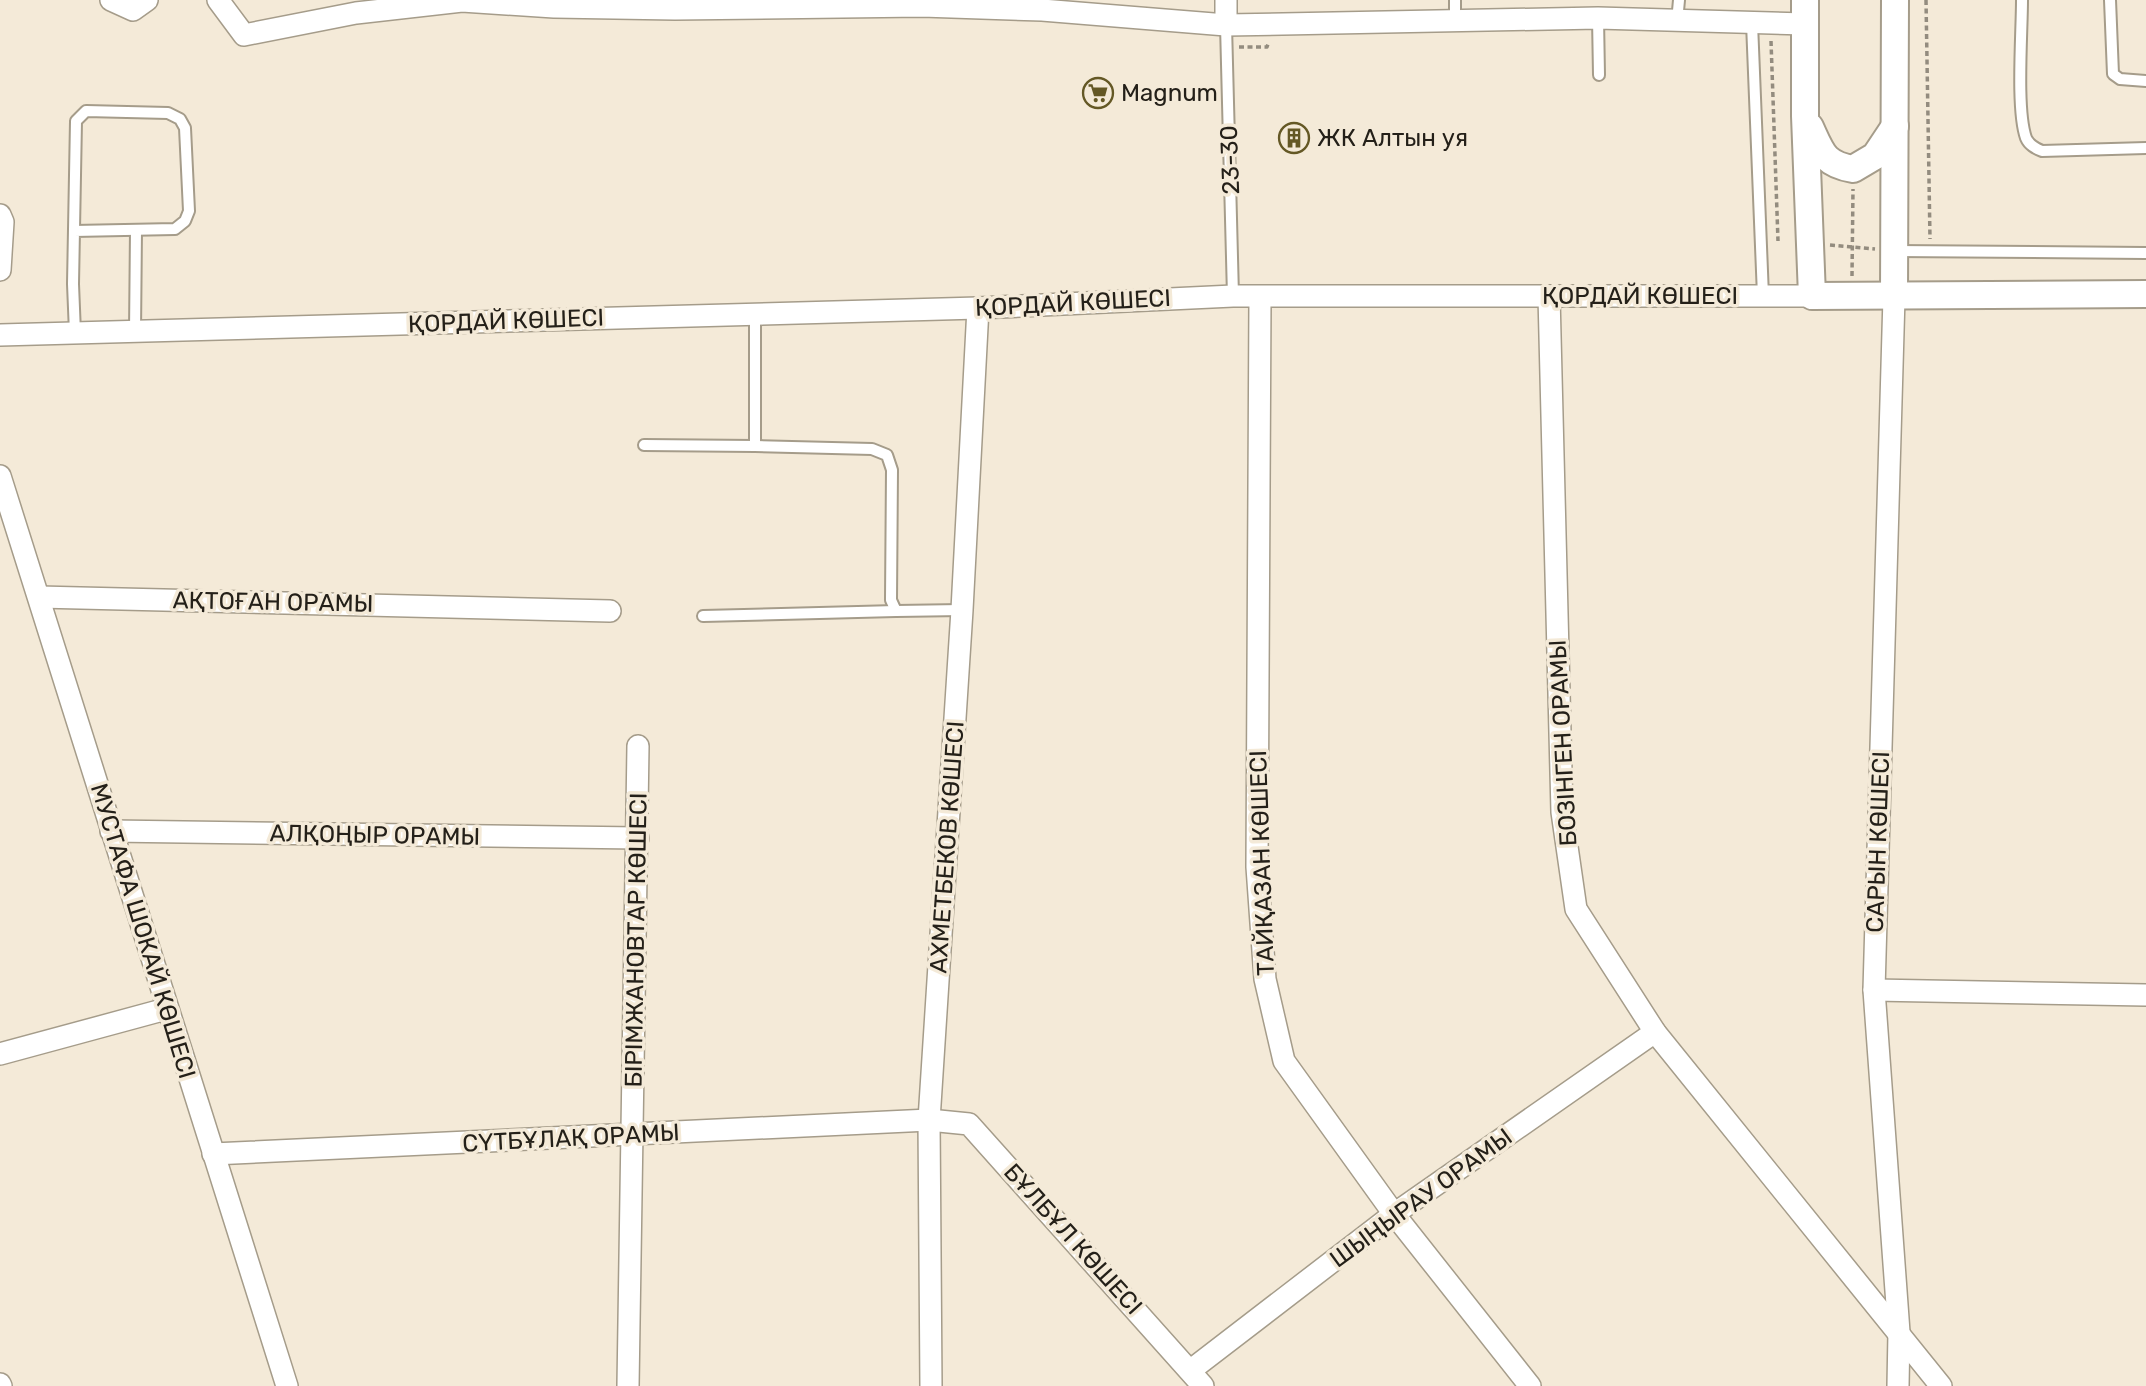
<svg xmlns="http://www.w3.org/2000/svg" width="2146" height="1386" font-family="Rubik,sans-serif">
	<style>
		.lines { fill: none; stroke-linecap: round; stroke-linejoin: round }
		.service-casing { stroke: #a59c8a; stroke-width: 14 }
		.minor-casing { stroke: #a59c8a; stroke-width: 24 }
		.tertiary-casing { stroke: #a59c8a; stroke-width: 30 }
		.path { stroke: #938c7f; stroke-width: 3.5; stroke-dasharray: 5 3.5; stroke-linecap: butt }
		.service { stroke: #fff; stroke-width: 10 }
		.minor { stroke: #fff; stroke-width: 21 }
		.tertiary { stroke: #fff; stroke-width: 26 }
		.labels { text-anchor: middle; stroke-width: 7; stroke-linejoin: round; paint-order: stroke }
		.poi-label { font-size: 24px; fill: #242019; stroke: #f4ead8; text-anchor: start }
		.street-label { font-size: 24px; fill: #242019; stroke: #f4ead8 }
	</style>
	<rect width="100%" height="100%" fill="#f4ead8"/>
	<g class="lines">
		<g class="service-casing">
			<g id="service">
				<path d="M2022 0C2022 33 2016 110 2026 138 2029 145 2035 148 2042 151L2146 148"/>
				<path d="M2110 0 2113 74 2120 79 2146 81"/>
				<path d="M1598 18 1599 75"/>
				<path d="M1455 22V0"/>
				<path d="M1677 22 1679 0"/>
				<path d="M1752 23 1763 296"/>
				<path d="M1226 25 1233 296"/>
				<path d="M74 231 175 229 185 221 189 211 185 128 180 119 168 113 86 111 76 121 73 284 75 333"/>
				<path d="M1894 251 2146 253"/>
				<path d="M135 332 136 230"/>
				<path d="M644 445 755 446V314"/>
				<path d="M755 446 872 449 887 455 892 470 891 600 896 611 962 610"/>
				<path d="M703 616 896 611"/>
			</g>
		</g>
		<g class="minor-casing">
			<g id="minor">
				<path d="M111 0 133 10 147 0"/>
				<path d="M218 0 244 35 356 13 462 1 554 7 675 9 922 6 1042 10 1226 25 1598 18 1805 24"/>
				<path d="M1226 25V0"/>
				<path d="M0 215 3 222 0 270"/>
				<path d="M1549 296 1562 812 1576 909 1655 1032 1941 1386"/>
				<path d="M1894 297 1874 990 1899 1332 1898 1386"/>
				<path d="M1260 298 1257 867 1265 979 1284 1061 1394 1214 1530 1386"/>
				<path d="M0 335 978 308 1233 296H1812"/>
				<path d="M0 476 287 1386"/>
				<path d="M39 597 610 611"/>
				<path d="M111 831 638 838"/>
				<path d="M1874 990 2146 995"/>
				<path d="M0 1054 166 1009"/>
				<path d="M213 1154 929 1120 969 1124 1203 1386"/>
				<path d="M1191 1370 1394 1214 1655 1032"/>
				<path d="M0 1384 1 1386"/>
				<path d="M628 1386 638 746"/>
				<path d="M931 1386 929 1120 962 610 978 308"/>
			</g>
		</g>
		<g class="tertiary-casing">
			<g id="tertiary">
				<path d="M1805 0V116L1812 296 2146 294"/>
				<path d="M1810 127C1822 153 1824 164 1853 169L1875 156 1895 126"/>
				<path d="M1894 297 1895 0"/>
			</g>
		</g>
		<g class="path">
			<path d="M1926 0 1930 239"/>
			<path d="M1771 41 1778 241"/>
			<path d="M1239 47H1267L1268 44"/>
			<path d="M1830 245 1875 249"/>
			<path d="M1852 276 1853 189"/>
		</g>
		<use href="#service" class="service"/>
		<use href="#minor" class="minor"/>
		<use href="#tertiary" class="tertiary"/>
	</g>
	<defs>
		<g id="supermarket-ring" transform="scale(1.575)"><circle r="9.5" fill="#f4ead8" stroke="#645825" stroke-width="1.5"/><path d="M-6-5.5h2.5l.6 2H6L4.5 2H-2.5L-4.4-4H-6ZM-1.5 3.2a1.3 1.3 0 1 0 .1 0ZM3 3.2a1.3 1.3 0 1 0 .1 0Z" fill="#645825"/></g>
		<g id="building-ring" transform="scale(1.575)"><circle r="9.5" fill="#f4ead8" stroke="#645825" stroke-width="1.5"/><path d="M-4-6H4V6H1V3H-1V6H-4ZM-2.5-4.3h1.7v1.8h-1.7ZM.8-4.3h1.7v1.8H.8ZM-2.5-1h1.7V.8h-1.7ZM.8-1h1.7V.8H.8Z" fill="#645825"/></g>
	</defs>
	<g fill-rule="evenodd">
		<use href="#supermarket-ring" x="1098" y="93"/>
		<use href="#building-ring" x="1294" y="138"/>
	</g>
	<g class="labels">
		<g class="poi-label">
			<text x="1121" y="101">Magnum</text>
			<text x="1317" y="146">ЖК Алтын уя</text>
		</g>
		<g class="street-label">
			<text transform="translate(1230 160) rotate(-92)" y="8">23-30</text>
			<text x="1640" y="304">ҚОРДАЙ КӨШЕСІ</text>
			<text transform="translate(1073 303) rotate(-3)" y="8">ҚОРДАЙ КӨШЕСІ</text>
			<text transform="translate(506 321) rotate(-2)" y="8">ҚОРДАЙ КӨШЕСІ</text>
			<text transform="translate(273 602) rotate(1)" y="8">АҚТОҒАН ОРАМЫ</text>
			<text transform="translate(1563 743) rotate(-93)" y="8">БОЗІНГЕН ОРАМЫ</text>
			<text transform="translate(375 835) rotate(1)" y="8">АЛҚОҢЫР ОРАМЫ</text>
			<text transform="translate(1878 842) rotate(-88)" y="8">САРЫН КӨШЕСІ</text>
			<text transform="translate(947 847) rotate(-86)" y="8">АХМЕТБЕКОВ КӨШЕСІ</text>
			<text transform="translate(1262 863) rotate(-92)" y="8">ТАЙҚАЗАН КӨШЕСІ</text>
			<text transform="translate(143 931) rotate(73)" y="8">МУСТАФА ШОКАЙ КӨШЕСІ</text>
			<text transform="translate(636 940) rotate(-89)" y="8">БІРІМЖАНОВТАР КӨШЕСІ</text>
			<text transform="translate(571 1138) rotate(-3)" y="8">CҮТБҰЛАҚ ОРАМЫ</text>
			<text transform="translate(1421 1198) rotate(-36)" y="8">ШЫҢЫРАУ ОРАМЫ</text>
			<text transform="translate(1073 1239) rotate(48)" y="8">БҰЛБҰЛ КӨШЕСІ</text>
		</g>
	</g>
</svg>
